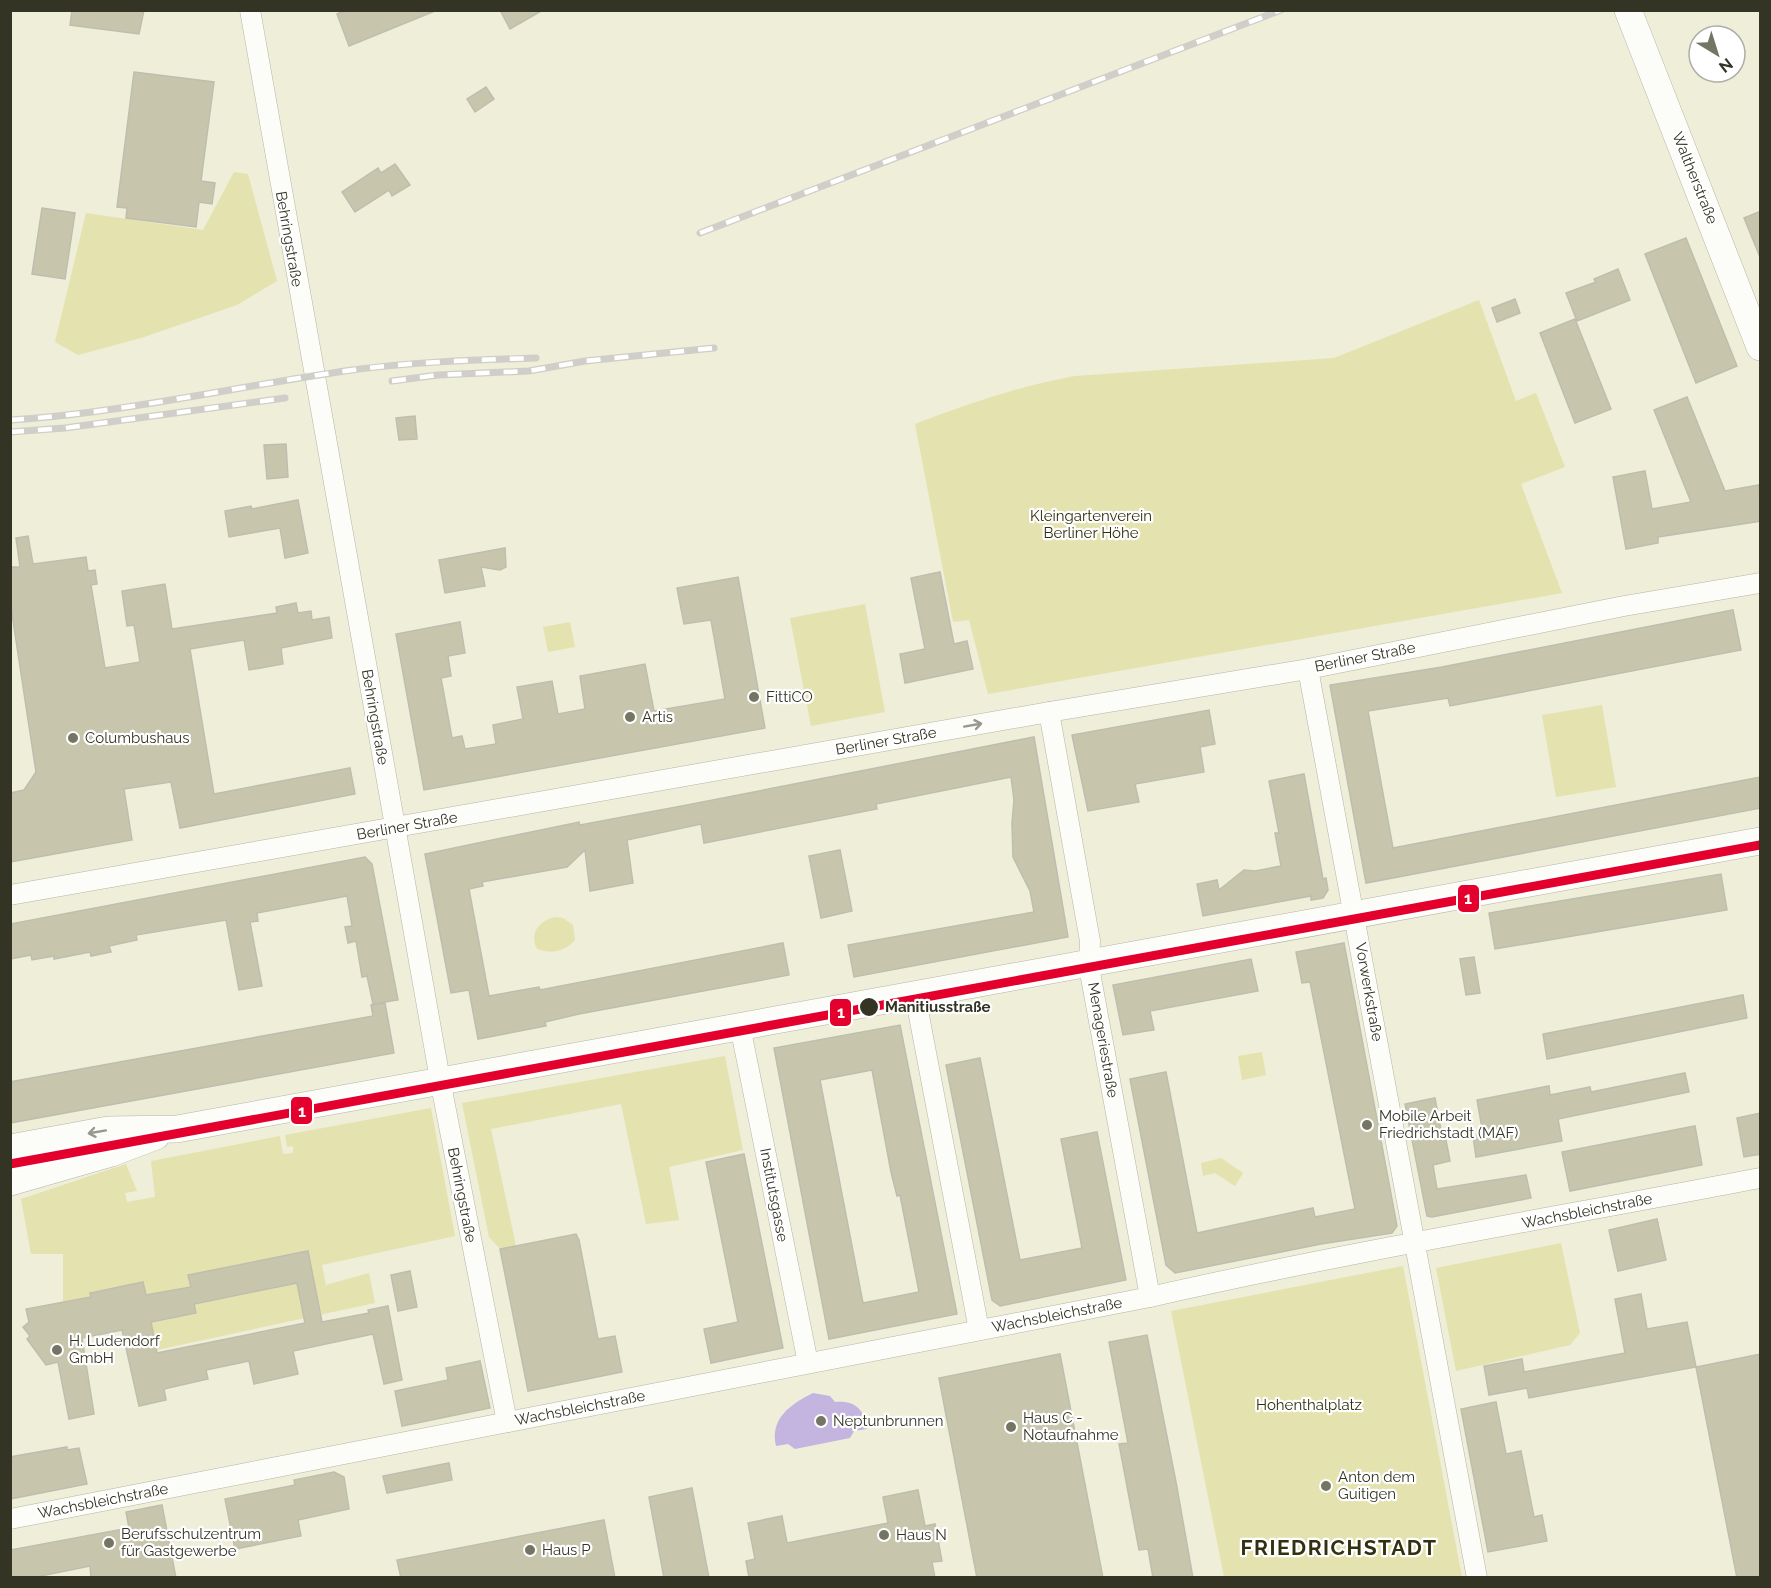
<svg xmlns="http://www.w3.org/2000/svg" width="1771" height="1588" font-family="Raleway,sans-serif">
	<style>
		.green { fill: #e4e2af }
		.water { fill: #c3b5e0 }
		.building { fill: #c7c6ad; stroke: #bebeae; stroke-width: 1.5; fill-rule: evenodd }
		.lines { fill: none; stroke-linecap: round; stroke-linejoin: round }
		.street-casing { stroke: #b5b5a5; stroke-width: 21 }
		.secondary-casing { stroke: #b5b5a5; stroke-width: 28 }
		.street { stroke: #fcfcf9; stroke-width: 20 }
		.secondary { stroke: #fcfcf9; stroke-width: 27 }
		.rail-casing { stroke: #cfcec8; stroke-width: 7 }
		.rail { stroke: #fff; stroke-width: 4.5; stroke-dasharray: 14; stroke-linecap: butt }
		.tram-1-casing { stroke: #fff; stroke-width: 14 }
		.tram-1 { stroke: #e4002c; stroke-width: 9 }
		.oneway { stroke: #98988f }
		.poi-dot { fill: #757564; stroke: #fff; stroke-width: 2 }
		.stop-dot { fill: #343425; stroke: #fff; stroke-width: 2 }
		.labels { text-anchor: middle; stroke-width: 4.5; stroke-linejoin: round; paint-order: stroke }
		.street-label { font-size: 15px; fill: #343425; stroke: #fff }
		.park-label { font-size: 15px; fill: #312f0b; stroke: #fff }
		.poi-label { font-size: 15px; fill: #343425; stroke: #fff; text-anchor: start }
		.stop-label { font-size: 15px; font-weight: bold; fill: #343425; stroke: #fff; text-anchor: start }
		.district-label { font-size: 21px; font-weight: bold; letter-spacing: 1.5px; fill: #313010; stroke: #fff }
		.line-badge { stroke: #fff; stroke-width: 2 }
		.badge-label { font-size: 16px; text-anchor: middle; font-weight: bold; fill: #fff }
	</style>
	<rect width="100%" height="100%" fill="#eeeed9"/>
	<g class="green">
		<path d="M234 172 248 174 277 281 237 305 141 338 78 355 55 342 86 213 203 230Z"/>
		<path d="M1479 300 1516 401 1536 393 1565 467 1521 484 1562 593 988 694 969 620 953 622 915 424C968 404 1019 386 1075 376L1334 358Z"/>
		<path d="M865 604 885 712 811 726 790 618Z"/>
		<path d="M570 622 575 647 548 652 543 627Z"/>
		<path d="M1602 705 1616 787 1556 797 1542 715Z"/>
		<path d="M555 917 563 918 573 925 575 940C565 952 551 954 537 949 529 933 539 921 555 917Z"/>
		<path d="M1262 1052 1266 1075 1242 1080 1238 1056Z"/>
		<path d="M725 1056 743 1150 669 1167 679 1220 646 1224 621 1104 491 1129 516 1246 500 1249 489 1237 462 1103Z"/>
		<path d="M431 1108 455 1236 322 1265 326 1285 369 1273 375 1303 157 1350 143 1282 91 1292V1297L63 1302V1254H31L21 1199 126 1164 137 1191 125 1193 127 1202 155 1197 151 1161 280 1136 283 1154 293 1153V1146L287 1147 285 1135Z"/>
		<path d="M1221 1158 1243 1173 1235 1186 1215 1173 1203 1176 1201 1163Z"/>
		<path d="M1561 1243 1580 1333 1570 1345 1456 1371 1436 1268Z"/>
		<path d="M1403 1266 1462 1577H1224L1171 1311Z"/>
	</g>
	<path class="water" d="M813 1393 830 1396 835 1402C855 1400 865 1410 867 1429L854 1431 850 1438 795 1449 788 1444 776 1446C770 1419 789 1405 813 1393Z"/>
	<g class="building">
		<path d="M72 10H144L139 34 70 25Z"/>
		<path d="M346 10H434L435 11 349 46 337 14Z"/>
		<path d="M500 10H543L510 29Z"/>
		<path d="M134 72 214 82 201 181 215 183 212 204 199 202 196 227 126 218 127 208 117 207Z"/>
		<path d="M486 87 494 99 475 112 467 99Z"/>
		<path d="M395 164 410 185 392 196 389 190 355 212 342 192 378 168 381 173Z"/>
		<path d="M42 208 75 213 65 279 32 274Z"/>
		<path d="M1761 211V257H1760L1744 218Z"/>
		<path d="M1686 238 1737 366 1696 383 1645 254Z"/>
		<path d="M1618 269 1630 300 1577 321 1566 293 1596 282 1594 279Z"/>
		<path d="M1515 299 1520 313 1497 322 1492 308Z"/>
		<path d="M1575 319 1611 409 1575 423 1540 333Z"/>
		<path d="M1687 397 1725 491 1759 485 1761 521 1658 537V543L1626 549 1613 477 1645 471 1652 509 1691 502 1654 410Z"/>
		<path d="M415 416 417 439 399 440 396 418Z"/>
		<path d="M286 444 288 477 267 479 264 445Z"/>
		<path d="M298 500 308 553 285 558 280 528 229 537 225 511 251 506 252 509Z"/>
		<path d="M28 536 33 564 86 557 88 571 95 570 97 584 91 585 105 668 140 662 134 625 127 626 122 591 165 584 172 629 277 613 276 607 296 603 298 613 311 611 312 620 329 617 332 638 281 648 283 664 249 670 244 640 190 649 214 794 350 768 355 794 180 828 171 782 124 789 132 840 10 862V793L24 790 36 772 10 601V567H20L16 538Z"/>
		<path d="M505 548 506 567 500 570 481 567 485 586 445 593 439 560Z"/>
		<path d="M940 572 954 644 967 641 973 669 905 683 900 654 925 649 911 578Z"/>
		<path d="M738 577 765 728 424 790 396 634 460 622 465 653 448 656 451 676 441 678 452 738 462 736 465 749 496 744 493 725 523 719 517 687 552 681 558 714 585 709 580 676 645 664 654 711 725 699 711 620 684 624 677 588Z"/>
		<path d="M1733 610 1741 650 1450 706 1448 698 1368 711 1393 848 1761 777V808L1366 883 1330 685 1442 667Z"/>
		<path d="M1209 710 1215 744 1200 747 1204 772 1135 784 1139 802 1088 811 1072 735Z"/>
		<path d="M1034 737 1068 937 854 977 848 945 1034 912 1030 891 1013 857 1012 823 1014 800 1011 777 876 804 877 809 704 843 701 824 627 840 633 883 590 891 585 850 567 867 482 882 483 886 469 889 489 996 539 987 540 990 783 943 789 975 579 1014 545 1022 546 1026 478 1039 469 990 451 993 425 854 579 822 580 825 687 805Z"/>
		<path d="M1304 774 1323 879 1326 878 1328 890 1323 898 1311 900V896L1203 916 1197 884 1217 880 1219 890 1244 870 1255 871 1281 866 1275 833H1279L1269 781Z"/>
		<path d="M840 850 852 911 821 918 809 856Z"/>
		<path d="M365 857 372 864 398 1000 373 1004 367 976 362 977 356 941 348 943 345 927 352 926 347 896 257 913 258 921 250 922 262 986 239 990 226 920 136 935 137 940 109 946 111 952 91 956 90 952 54 959V956L32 960 31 955 10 959V924Z"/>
		<path d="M1721 874 1727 910 1495 949 1489 913Z"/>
		<path d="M1344 943 1397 1226 1392 1233 1321 1244 1175 1273 1166 1265 1130 1079 1166 1072 1197 1233 1313 1208 1315 1217 1355 1209 1310 982 1302 983 1296 952Z"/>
		<path d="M1474 957 1480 993 1466 995 1460 959Z"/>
		<path d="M1251 959 1258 991 1150 1011 1154 1030 1123 1035 1113 985Z"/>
		<path d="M1743 995 1747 1018 1547 1059 1543 1034Z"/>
		<path d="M385 1003 394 1053 10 1123V1082L373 1016 371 1005Z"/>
		<path d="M900 1025 957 1314 829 1339 774 1048ZM872 1070 891 1172 897 1196 900 1195 919 1292 863 1303 820 1080Z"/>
		<path d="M980 1058 1020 1260 1082 1248 1061 1139 1097 1132 1126 1280 1000 1306 992 1300 946 1065Z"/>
		<path d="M1685 1073 1689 1092 1558 1119 1562 1141 1476 1157 1473 1136 1483 1134 1477 1100 1549 1086 1550 1095 1590 1087 1591 1092Z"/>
		<path d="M1435 1098 1443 1141 1446 1140 1450 1161 1433 1165 1437 1189 1526 1175 1531 1198 1432 1217 1427 1216 1405 1104Z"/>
		<path d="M1761 1113V1154L1744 1157 1737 1118Z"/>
		<path d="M1695 1126 1702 1165 1570 1191 1562 1152Z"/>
		<path d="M744 1154 783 1348 711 1363 704 1329 738 1322 706 1162Z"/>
		<path d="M1657 1219 1666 1260 1618 1271 1609 1230Z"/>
		<path d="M576 1234 579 1240 598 1339 615 1336 622 1372 528 1391 500 1249Z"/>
		<path d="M308 1251 322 1322 369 1313 368 1310 388 1306 402 1380 384 1384 373 1334 293 1351 298 1374 254 1384 249 1361 206 1370 208 1379 164 1389 166 1400 139 1406 122 1330 82 1338 94 1414 69 1419 58 1362 46 1365 27 1339 30 1336 23 1327 29 1322 26 1309 91 1297 90 1293 143 1282 146 1295 191 1287 188 1275ZM297 1283 305 1323 157 1353 151 1322 196 1313 194 1304Z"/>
		<path d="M410 1271 417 1307 398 1311 391 1275Z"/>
		<path d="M1641 1294 1647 1329 1687 1322 1696 1367 1529 1398 1527 1388 1489 1395 1484 1366 1522 1359 1524 1372 1625 1353 1615 1299Z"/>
		<path d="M1147 1335 1176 1482 1193 1578H1153L1148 1549 1139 1550 1119 1444 1128 1443 1109 1342Z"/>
		<path d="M1060 1354 1103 1578H977L939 1378Z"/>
		<path d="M1761 1354V1578H1737L1696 1367Z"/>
		<path d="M480 1361 490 1408 402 1426 395 1391 448 1380 446 1368Z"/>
		<path d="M1496 1402 1506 1454 1521 1451 1534 1517 1542 1515 1547 1541 1488 1552 1461 1409Z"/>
		<path d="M67 1447V1450L79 1448 87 1484 10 1499V1457Z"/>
		<path d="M449 1463 452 1480 387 1493 383 1476Z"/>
		<path d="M334 1472 344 1477 349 1509 298 1520 301 1536 235 1549 225 1499 295 1485 294 1480Z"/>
		<path d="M692 1488 709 1578H664L649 1497Z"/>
		<path d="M918 1490 925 1526 935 1524 942 1561 932 1562 935 1578H749L746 1561 755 1559 748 1523 782 1516 787 1543 888 1523 883 1497Z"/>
		<path d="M162 1505 176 1578H91L90 1566 31 1578H10V1550L129 1528 126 1512Z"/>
		<path d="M604 1520 615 1578H401L397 1560Z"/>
	</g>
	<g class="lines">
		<g class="street-casing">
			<g id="street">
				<path d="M250 10 441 1085 507 1422"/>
				<path d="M1308 669 1477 1578"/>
				<path d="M1049 712 1090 941 1089 967 1150 1297"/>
				<path d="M10 895 1049 712 1308 669 1624 606 1760 583"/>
				<path d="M915 995 979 1330"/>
				<path d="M740 1026 808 1363"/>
				<path d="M10 1519 1150 1297C1352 1251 1557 1217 1760 1178"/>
			</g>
		</g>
		<g class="secondary-casing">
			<g id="secondary">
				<path d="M1628 10 1760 347"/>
				<path d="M10 1148 108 1130 177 1129 1760 841"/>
				<path d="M10 1182 111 1153 156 1136"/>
			</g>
		</g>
		<use href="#street" class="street"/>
		<use href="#secondary" class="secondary"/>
		<g class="rail-casing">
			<g id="rail">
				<path d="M700 233 1281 10"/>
				<path d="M392 381 438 375 529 371 585 361 714 348"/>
				<path d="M10 420C122 413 234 387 345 371 408 362 472 360 536 358"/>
				<path d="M10 432 65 428 285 398"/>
			</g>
		</g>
		<use href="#rail" class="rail"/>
		<g class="tram-1-casing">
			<path id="tram-1" d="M10 1164 1760 845"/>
		</g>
		<use href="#tram-1" class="tram-1"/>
	</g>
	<defs><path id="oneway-shaft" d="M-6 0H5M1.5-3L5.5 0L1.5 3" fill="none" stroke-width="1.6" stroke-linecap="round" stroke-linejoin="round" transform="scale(1.5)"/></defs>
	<g class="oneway">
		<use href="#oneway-shaft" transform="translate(973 725) rotate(-10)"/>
		<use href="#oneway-shaft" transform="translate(97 1132) rotate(170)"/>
	</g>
	<g class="poi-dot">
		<circle cx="754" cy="697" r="6"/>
		<circle cx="630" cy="717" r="6"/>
		<circle cx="73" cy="738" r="6"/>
		<circle cx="1367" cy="1125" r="6"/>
		<circle cx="57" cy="1350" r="6"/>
		<circle cx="821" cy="1421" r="6"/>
		<circle cx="1011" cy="1427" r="6"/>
		<circle cx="1326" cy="1486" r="6"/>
		<circle cx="884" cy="1535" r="6"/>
		<circle cx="109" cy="1543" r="6"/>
		<circle cx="530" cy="1550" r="6"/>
	</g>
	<circle class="stop-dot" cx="869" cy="1007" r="10"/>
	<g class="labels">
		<g class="street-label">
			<text transform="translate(1695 178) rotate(68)" y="5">Waltherstraße</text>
			<text transform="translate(289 239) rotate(80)" y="5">Behringstraße</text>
			<text transform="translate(1365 657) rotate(-11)" y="5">Berliner Straße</text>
			<text transform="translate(375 717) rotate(80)" y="5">Behringstraße</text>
			<text transform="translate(886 741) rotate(-10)" y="5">Berliner Straße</text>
			<text transform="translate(407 826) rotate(-10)" y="5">Berliner Straße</text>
			<text transform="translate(1369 992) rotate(80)" y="5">Vorwerkstraße</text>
			<text transform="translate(1103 1040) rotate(80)" y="5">Menageriestraße</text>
			<text transform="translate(462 1195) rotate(79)" y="5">Behringstraße</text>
			<text transform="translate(774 1195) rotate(79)" y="5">Institutsgasse</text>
			<text transform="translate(1587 1211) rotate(-11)" y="5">Wachsbleichstraße</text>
			<text transform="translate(1057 1315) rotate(-11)" y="5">Wachsbleichstraße</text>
			<text transform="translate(580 1408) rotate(-11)" y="5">Wachsbleichstraße</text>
			<text transform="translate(103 1501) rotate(-11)" y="5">Wachsbleichstraße</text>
		</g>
		<g class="park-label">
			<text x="1091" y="521">Kleingartenverein<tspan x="1091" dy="17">Berliner Höhe</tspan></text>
			<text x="1309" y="1410">Hohenthalplatz</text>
		</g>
		<g class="poi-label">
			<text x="766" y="702">FittiCO</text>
			<text x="642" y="722">Artis</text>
			<text x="85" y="743">Columbushaus</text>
			<text x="1379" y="1121">Mobile Arbeit<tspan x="1379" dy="17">Friedrichstadt (MAF)</tspan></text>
			<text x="69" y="1346">H. Ludendorf<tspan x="69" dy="17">GmbH</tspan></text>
			<text x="1023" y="1423">Haus C -<tspan x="1023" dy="17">Notaufnahme</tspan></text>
			<text x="833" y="1426">Neptunbrunnen</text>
			<text x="1338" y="1482">Anton dem<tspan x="1338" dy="17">Guitigen</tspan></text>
			<text x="121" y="1539">Berufsschulzentrum<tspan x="121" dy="17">für Gastgewerbe</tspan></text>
			<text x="896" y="1540">Haus N</text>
			<text x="542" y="1555">Haus P</text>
		</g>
		<g class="stop-label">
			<text x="885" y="1012">Manitiusstraße</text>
		</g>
		<g class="district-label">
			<text x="1339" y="1555">FRIEDRICHSTADT</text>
		</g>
	</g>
	<g class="line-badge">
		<rect x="1457" y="884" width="23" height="29" rx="6" fill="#e4002c"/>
		<rect x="829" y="998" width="23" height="29" rx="6" fill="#e4002c"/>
		<rect x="290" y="1096" width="23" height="29" rx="6" fill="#e4002c"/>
	</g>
	<g class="badge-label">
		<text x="1468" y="904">1</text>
		<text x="841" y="1018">1</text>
		<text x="302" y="1117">1</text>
	</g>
	<rect width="1771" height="1588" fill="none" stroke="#343425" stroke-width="24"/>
	<g transform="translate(1717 54) rotate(142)"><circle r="28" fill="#ffffff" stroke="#aeaea8" stroke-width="1.5"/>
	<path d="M0-4.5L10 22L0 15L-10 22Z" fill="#757564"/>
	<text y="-9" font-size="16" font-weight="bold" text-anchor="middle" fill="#343425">N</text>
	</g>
</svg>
